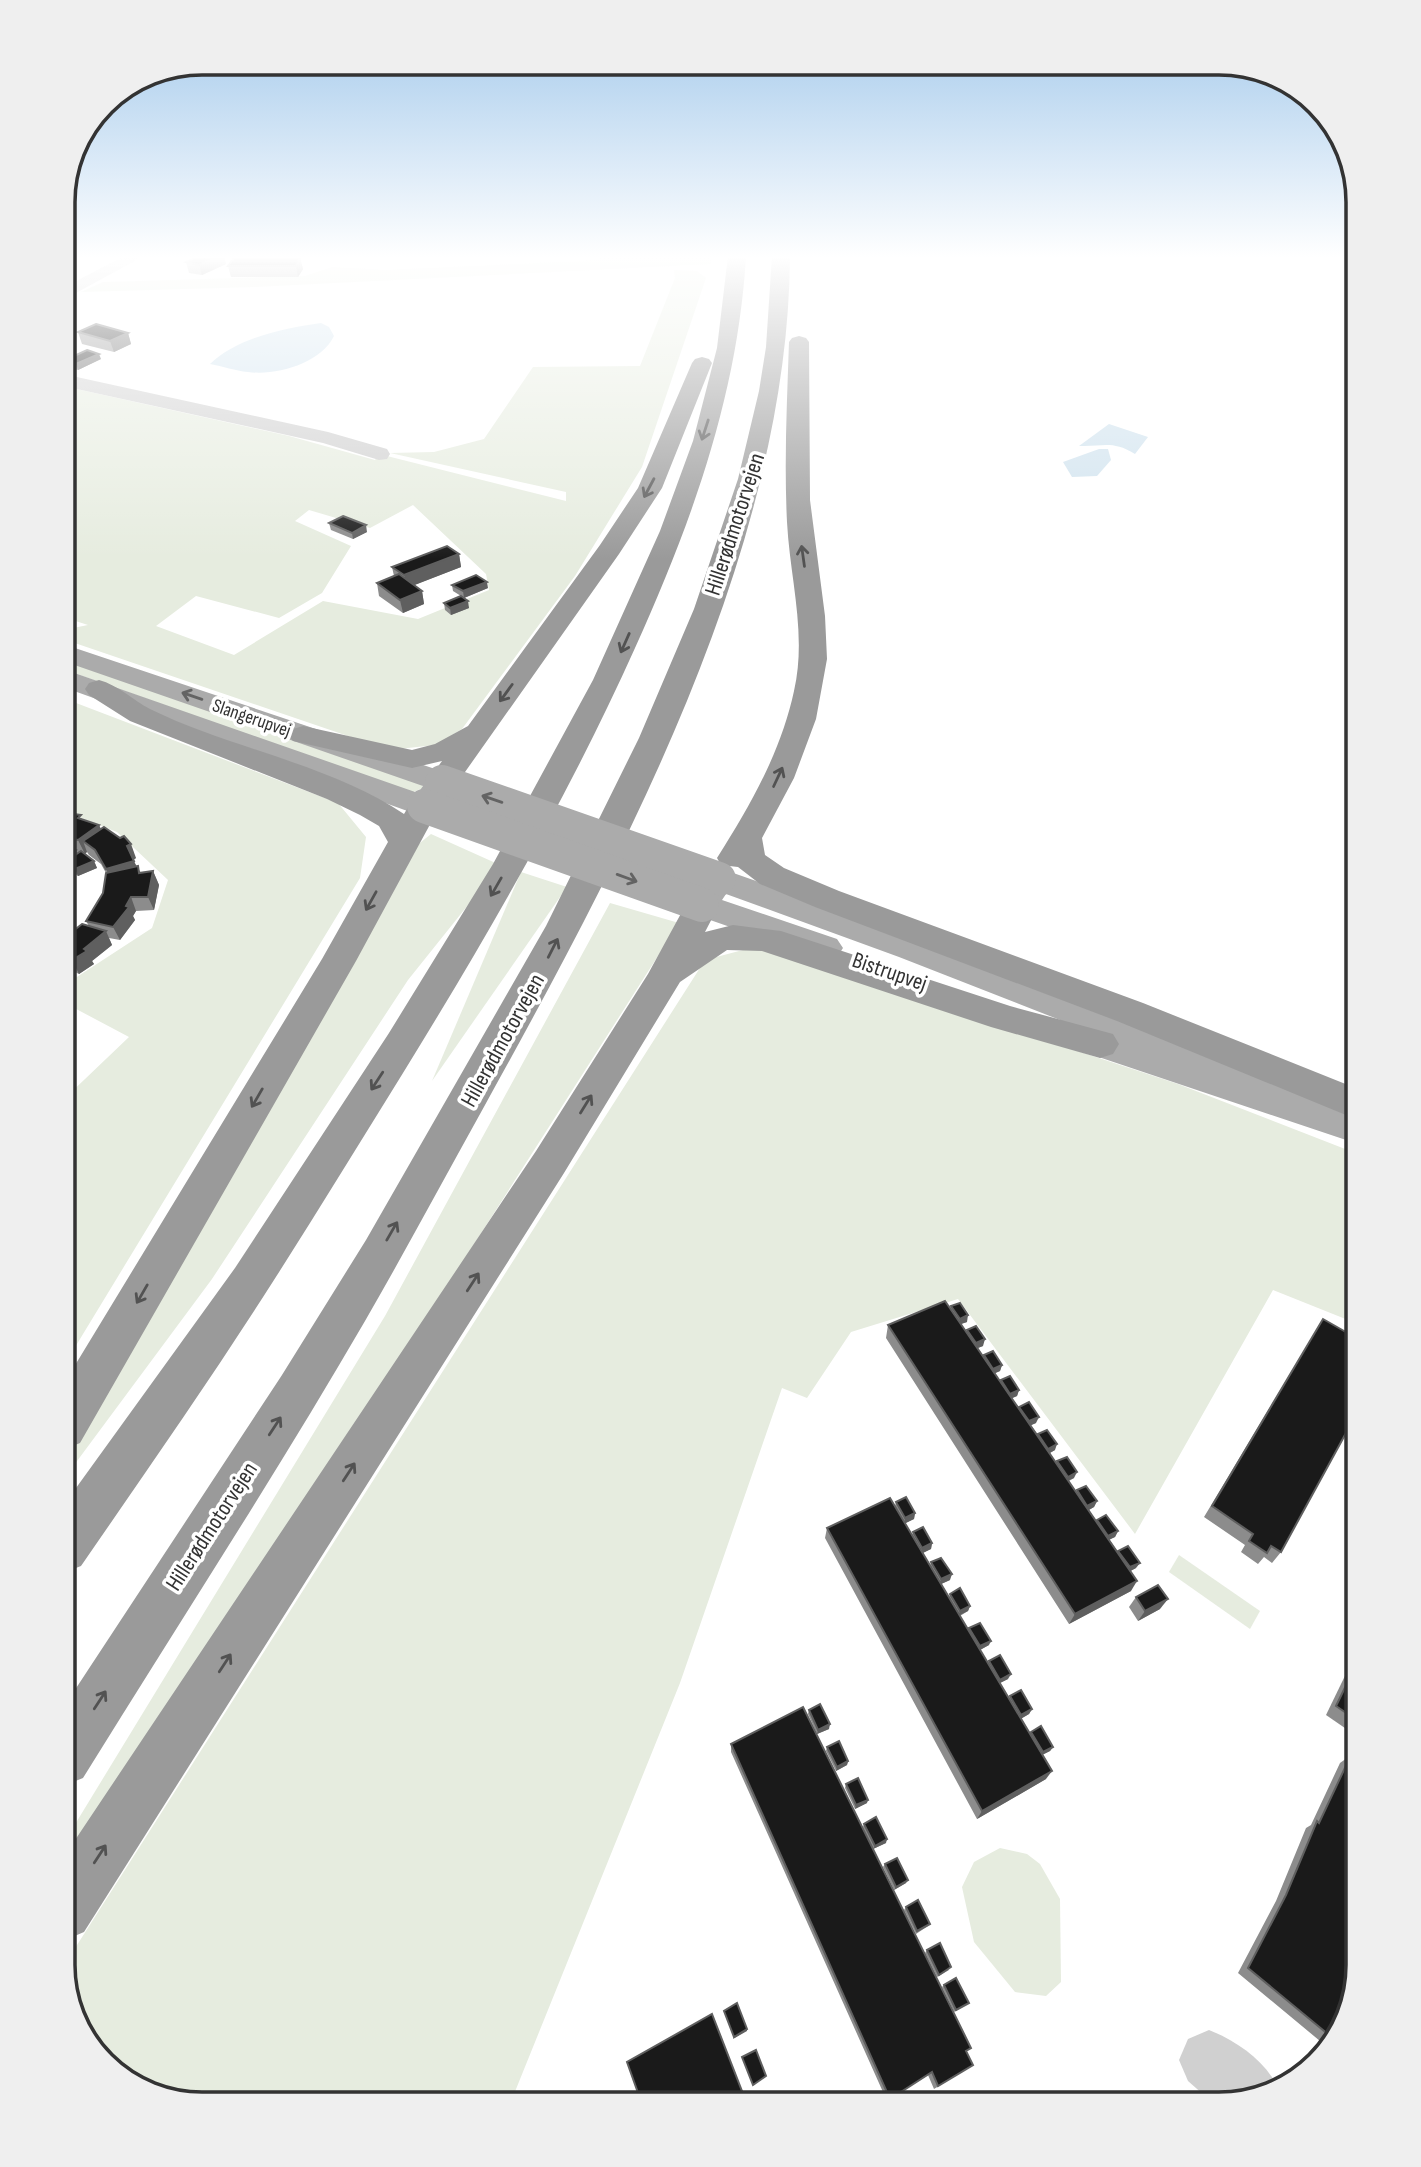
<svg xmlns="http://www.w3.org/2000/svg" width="1421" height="2167" font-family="'Sofia Sans Condensed',sans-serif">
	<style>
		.green { fill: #e6ecdf; fill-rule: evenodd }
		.water { fill: #cfe2ee }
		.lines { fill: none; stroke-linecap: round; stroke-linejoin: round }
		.minor { fill: #d0d0d0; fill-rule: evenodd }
		.major { fill: #ababab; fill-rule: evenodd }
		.highway { fill: #9a9a9a; fill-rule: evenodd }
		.major-bridge { stroke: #ababab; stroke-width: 34 }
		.wall { fill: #8c8c8c }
		.shaded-wall { fill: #5f5f5f }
		.building { fill: #1a1a1a; stroke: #5f5f5f; stroke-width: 2 }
		.oneway { stroke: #525252 }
		.oneway2 { stroke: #636363 }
		.labels { text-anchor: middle; stroke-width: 7; stroke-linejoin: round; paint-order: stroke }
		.far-street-label { font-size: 19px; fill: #333; stroke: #fff }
		.street-label { font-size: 23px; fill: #333; stroke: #fff }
		.rim { fill: none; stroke: #333; stroke-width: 3.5 }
	</style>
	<rect width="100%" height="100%" fill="#fff"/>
	<g class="green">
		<path d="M601 256H711V264L255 287 81 292 103 282 305 276 332 267 386 270 599 260Z"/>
		<path d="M674 270 697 271 706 278 642 467 575 576 462 729 436 745 389 750 63 639V630L88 625 63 617V386L289 436 375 460 379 454 566 501V492L390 453 434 452 484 439 533 367 640 366 675 278ZM413 505 486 574 489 590 418 619 323 601 234 655 156 626 196 596 279 618 322 593 351 546 295 521 309 510 370 528Z"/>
		<path d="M63 660 422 784 423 788 411 793 63 669Z"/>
		<path d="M63 698 338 803 366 837 360 878 63 1367V1100L129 1037 63 1002V986L152 928 168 880 117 832 63 811V788L73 781 63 775Z"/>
		<path d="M431 834 500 865 408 980 212 1279 63 1480V1453L173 1275 410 851Z"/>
		<path d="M521 872 567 887 432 1081Z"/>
		<path d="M610 903 679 923 397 1365 63 1868V1844L385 1316Z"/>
		<path d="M758 946 1178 1084 1358 1154V1324L1273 1290 1135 1534 958 1299 851 1332 807 1398 782 1388 680 1683 510 2104H194L125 2081 78 2027 63 1967 705 960Z"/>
		<path d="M1179 1555 1260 1611 1250 1629 1169 1572Z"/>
		<path d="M1000 1848 1027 1854 1040 1864 1060 1899 1061 1982 1046 1996 1015 1992 974 1942 962 1887 974 1862Z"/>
	</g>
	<g class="water">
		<path d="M321 323 329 327 334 336C321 363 277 376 248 372 235 371 223 366 210 364 237 338 284 328 321 323Z"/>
		<path d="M1109 424 1148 437 1135 454C1112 440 1103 447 1079 446Z"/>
		<path d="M1099 449H1108L1111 460 1097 476 1072 477 1063 462Z"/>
	</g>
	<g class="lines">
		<g class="minor">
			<path d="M124 256H144L63 300V288Z"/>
			<path d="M63 374 328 432 387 449 390 454 387 459 379 460 323 443 63 386Z"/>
			<path d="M1209 2030C1237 2041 1267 2062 1279 2090L1214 2104 1188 2081 1179 2060 1188 2039Z"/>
		</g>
		<g class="major">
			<path d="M63 644 453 775 457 782C445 800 437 819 413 813L63 687V669L418 793 423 786 63 661Z"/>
			<path d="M719 868 923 939 1358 1106V1144L1054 1042 1048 1032 1054 1022 1060 1020 899 957 726 894 722 900 837 939 843 948 837 957 825 960 690 913 685 905 707 871Z"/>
		</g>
		<g class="highway">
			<path d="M728 256H746C738 394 692 522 635 648 569 795 488 935 403 1073 357 1147 312 1221 265 1294 206 1386 143 1476 81 1566L63 1573V1506L235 1268 389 1033 493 864 593 680 660 531 693 441 717 348Z"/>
			<path d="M772 256H790C788 550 624 853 485 1105 445 1177 406 1250 365 1321 275 1476 177 1626 83 1778L63 1786V1708L282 1375 366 1240 546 926 639 738 694 609 738 479 759 391 766 347Z"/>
			<path d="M799 336 806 338 809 342 810 500 825 616 827 659 816 719 794 778 762 838 765 855 784 868 839 891 1143 1003 1358 1089V1120L1117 1021 815 907 760 884 738 867 721 865 717 858C750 806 781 752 794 691 807 634 790 579 787 522 784 462 787 402 789 342L792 338Z"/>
			<path d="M702 357 709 359 712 363 662 488 619 554 453 789 442 791 431 789 427 782 442 761 412 768 293 741 288 735 293 729 303 726 412 750 435 744 468 726 600 545 638 488 692 363 695 359Z"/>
			<path d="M99 680C118 685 133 700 150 709 229 748 332 765 404 814L413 799 424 796 435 799 440 806 356 961 80 1443 63 1450V1385L322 959 388 842 379 826 360 815 327 799 130 721 89 695 85 689 89 683Z"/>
			<path d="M702 894 714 897 719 905 705 932 733 925 781 931 1010 1006 1113 1034 1119 1044 1113 1054 1100 1058 991 1027 762 951 727 950 680 982 564 1173 84 1932 63 1941V1858L536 1151 648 974 690 897Z"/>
		</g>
		<g class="major-bridge">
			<path d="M442 782 719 879"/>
			<path d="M424 806 702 905"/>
		</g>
	</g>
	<g class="wall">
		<path d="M300 258 303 269 298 277H231L228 266Z"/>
		<path d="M186 262 226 264 202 275 189 273Z"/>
		<path d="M78 332 128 333 131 344 114 352 82 344Z"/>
		<path d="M101 359 78 370 65 367 63 362Z"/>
		<path d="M329 523 367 532 353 539 331 530Z"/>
		<path d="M459 554 461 567 414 585 422 591 424 604 403 613 379 596 377 583 394 576 392 567Z"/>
		<path d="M452 585 488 588 464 598 469 608 451 615 445 610 444 603 461 596 453 591Z"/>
		<path d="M63 815 99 825 101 829 136 858 133 860 141 873 153 871 159 885 154 910 136 911 133 916 135 920 120 940 109 938 112 945 92 961 94 964 79 974 75 972 63 978V939L89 926 86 921 103 893 106 873 101 864 89 855 87 852 83 853 94 861 97 868 78 876 68 869 65 862 63 861Z"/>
		<path d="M951 1306 967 1322 961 1324 967 1332V1330L983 1346 978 1348 983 1356 984 1355 1002 1365 1000 1371 995 1373 1000 1381 1019 1390 1017 1396 1012 1398 1019 1408V1407L1036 1423 1031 1425 1038 1435V1434L1055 1450 1050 1453 1056 1463 1057 1461 1074 1478 1069 1481 1076 1492 1077 1490 1097 1501 1094 1507 1089 1510 1096 1521 1118 1531 1115 1537 1109 1539 1118 1552V1551L1136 1568 1130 1571 1131 1591 1069 1624 886 1338 888 1325 950 1308Z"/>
		<path d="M1323 1319 1281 1552 1272 1563 1264 1557 1258 1564 1241 1552 1245 1545 1204 1517Z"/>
		<path d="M896 1502 915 1513 914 1519 905 1523 912 1535 913 1532 932 1543 931 1549 922 1553 930 1566 931 1562 950 1580 941 1584 949 1597 950 1594 970 1606 968 1611 960 1616 968 1630 969 1628 989 1645 980 1650 988 1663 989 1661 1008 1679 1000 1683 1009 1698 1010 1696 1032 1709 1029 1714 1020 1719 1029 1734 1031 1732 1053 1747 1050 1751 1042 1755 1046 1779 977 1819 825 1538 827 1528 895 1506Z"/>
		<path d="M1136 1597 1160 1609 1138 1621 1129 1607Z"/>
		<path d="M1358 1649V1737L1326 1715Z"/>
		<path d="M809 1710 829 1729 817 1734 808 1714Z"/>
		<path d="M731 1744 966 2051 973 2065 934 2089 928 2075 887 2101 731 1752Z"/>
		<path d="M827 1747 848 1761 847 1765 836 1771 826 1751Z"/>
		<path d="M1351 1755 1358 1965 1335 2042 1332 2044 1326 2046 1238 1973 1276 1901 1306 1828 1311 1825 1340 1763Z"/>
		<path d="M846 1784 867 1803 855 1809 845 1788Z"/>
		<path d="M864 1824 886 1843 873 1849 863 1827Z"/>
		<path d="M885 1864 906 1883 894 1890 883 1867Z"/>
		<path d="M906 1907 928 1926 916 1934 904 1910Z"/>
		<path d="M927 1950 949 1970 937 1977 925 1953Z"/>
		<path d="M944 1985 969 2003 954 2012 942 1987Z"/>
	</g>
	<g class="shaded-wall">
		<path d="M219 256H224L226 264 202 275 199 265Z"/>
		<path d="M300 258 303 269 298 277 296 266Z"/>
		<path d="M128 333 131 344 114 352 110 341Z"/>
		<path d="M67 345 69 351 63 353V347Z"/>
		<path d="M99 354 101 359 78 370 76 364Z"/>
		<path d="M366 525 367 532 353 539 352 533Z"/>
		<path d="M459 554 461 567 407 588 404 575Z"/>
		<path d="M487 582 488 588 464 598 463 591Z"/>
		<path d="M422 591 424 604 403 613 400 600Z"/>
		<path d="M468 601 469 608 451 615 450 608Z"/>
		<path d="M99 825 105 839 83 841 87 852 85 854 78 840Z"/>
		<path d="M131 844 136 858 133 860 127 846Z"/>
		<path d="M76 850 79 857 70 864 67 857Z"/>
		<path d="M94 861 97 868 78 876 75 869Z"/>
		<path d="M134 861 140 875 112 882 106 869Z"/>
		<path d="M153 871 159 885 154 910 148 897Z"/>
		<path d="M131 897 136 911 133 916 135 920 120 940 113 927Z"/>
		<path d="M106 931 112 945 92 961 94 964 79 974 72 960Z"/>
		<path d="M69 958 75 972 63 978V961Z"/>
		<path d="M968 1315 967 1322 958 1325 960 1319Z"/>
		<path d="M985 1339 983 1346 975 1349 976 1343Z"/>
		<path d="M1002 1365 1000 1371 991 1375 993 1369Z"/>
		<path d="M1019 1390 1017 1396 1008 1400 1010 1394Z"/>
		<path d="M1039 1417 1036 1423 1027 1427 1029 1421Z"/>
		<path d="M1057 1444 1055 1450 1046 1455 1048 1449Z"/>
		<path d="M1077 1472 1074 1478 1065 1482 1068 1477Z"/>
		<path d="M1097 1501 1094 1507 1085 1512 1087 1506Z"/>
		<path d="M915 1513 914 1519 904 1524 905 1518Z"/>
		<path d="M1118 1531 1115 1537 1105 1542 1108 1536Z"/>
		<path d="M932 1543 931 1549 921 1554 922 1548Z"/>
		<path d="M1140 1563 1136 1568 1127 1573 1130 1567Z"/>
		<path d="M952 1574 950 1580 939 1585 941 1579Z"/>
		<path d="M1137 1581 1131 1591 1069 1624 1075 1614Z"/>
		<path d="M1168 1599 1160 1609 1138 1621 1145 1611Z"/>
		<path d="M970 1606 968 1611 958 1616 960 1611Z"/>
		<path d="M991 1641 989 1645 978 1651 980 1646Z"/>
		<path d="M1011 1674 1008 1679 998 1684 1000 1680Z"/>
		<path d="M1032 1709 1029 1714 1019 1720 1021 1715Z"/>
		<path d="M830 1724 829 1729 817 1734 818 1730Z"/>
		<path d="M1053 1747 1050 1751 1040 1756 1043 1752Z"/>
		<path d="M848 1761 847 1765 836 1771 837 1767Z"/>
		<path d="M1052 1771 1046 1779 977 1819 982 1811Z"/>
		<path d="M868 1800 867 1803 855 1809 856 1805Z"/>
		<path d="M887 1839 886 1843 873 1849 875 1846Z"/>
		<path d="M908 1880 906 1883 894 1890 896 1887Z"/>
		<path d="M747 2029V2031L733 2039 734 2037Z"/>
	</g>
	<g class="building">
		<path d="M200 256H219L199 265 186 262Z"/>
		<path d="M234 258H300L296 266H228Z"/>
		<path d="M96 324 128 333 110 341 78 332Z"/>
		<path d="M87 350 99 354 76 364 63 361Z"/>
		<path d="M343 516 366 525 352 533 329 523Z"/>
		<path d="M447 546 459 554 404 575 392 567Z"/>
		<path d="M399 574 422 591 400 600 377 583Z"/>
		<path d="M476 575 487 582 463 591 452 585Z"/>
		<path d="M461 596 468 601 450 608 444 603Z"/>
		<path d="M66 813 81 815 78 818 99 825 78 840 63 837V815Z"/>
		<path d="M104 827 120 838 124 836 131 844 127 846 134 861 106 869 95 850 83 841Z"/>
		<path d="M63 845 76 850 67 857 63 856Z"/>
		<path d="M81 851 94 861 75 869 65 862Z"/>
		<path d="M138 866 139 873 153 871 148 897H131L126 906 129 907 113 927 86 921 103 893 106 873Z"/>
		<path d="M82 924 106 931 84 949 87 951 72 960 69 958 63 961V939Z"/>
		<path d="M945 1301 1137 1581 1075 1614 888 1325Z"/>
		<path d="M960 1303 968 1315 960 1319 951 1306Z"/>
		<path d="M1323 1319 1358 1339V1411L1281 1552 1271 1546 1267 1553 1249 1541 1253 1534 1212 1506Z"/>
		<path d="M976 1326 985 1339 976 1343 967 1330Z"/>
		<path d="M993 1351 1002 1365 993 1369 984 1355Z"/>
		<path d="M1010 1376 1019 1390 1010 1394 1001 1380Z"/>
		<path d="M1029 1402 1039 1417 1029 1421 1019 1407Z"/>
		<path d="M1047 1430 1057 1444 1048 1449 1038 1434Z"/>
		<path d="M1067 1457 1077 1472 1068 1477 1057 1461Z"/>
		<path d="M1086 1486 1097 1501 1087 1506 1077 1490Z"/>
		<path d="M906 1497 915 1513 905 1518 896 1502Z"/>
		<path d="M890 1498 1052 1771 982 1811 827 1528Z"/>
		<path d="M1106 1515 1118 1531 1108 1536 1097 1520Z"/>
		<path d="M923 1527 932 1543 922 1548 913 1532Z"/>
		<path d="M1128 1546 1140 1563 1130 1567 1118 1551Z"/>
		<path d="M941 1558 952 1574 941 1579 931 1562Z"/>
		<path d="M1158 1585 1168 1599 1145 1611 1136 1597Z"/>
		<path d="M960 1588 970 1606 960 1611 950 1594Z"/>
		<path d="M980 1623 991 1641 980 1646 969 1628Z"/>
		<path d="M1000 1655 1011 1674 1000 1680 989 1661Z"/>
		<path d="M1358 1661V1721L1336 1706Z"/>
		<path d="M1021 1690 1032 1709 1021 1715 1010 1696Z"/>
		<path d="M820 1704 830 1724 818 1730 809 1710Z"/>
		<path d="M803 1707 971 2048 966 2051 973 2065 938 2086 932 2072 890 2099 731 1744Z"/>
		<path d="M1041 1726 1053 1747 1043 1752 1031 1732Z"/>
		<path d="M839 1741 848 1761 837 1767 827 1747Z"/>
		<path d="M1351 1755 1358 1760V1965L1335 2040 1248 1968 1286 1895 1317 1821 1319 1823Z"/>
		<path d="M858 1778 868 1800 856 1805 846 1784Z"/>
		<path d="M876 1817 887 1839 875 1846 864 1824Z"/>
		<path d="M897 1858 908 1880 896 1887 885 1864Z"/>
		<path d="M918 1900 930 1924 917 1931 906 1907Z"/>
		<path d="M940 1943 951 1967 939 1975 927 1950Z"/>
		<path d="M956 1978 969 2003 956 2010 944 1985Z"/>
		<path d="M737 2003 747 2029 734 2037 724 2011Z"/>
		<path d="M712 2014 747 2104H642L627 2062Z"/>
		<path d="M756 2050 766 2076 753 2085 742 2057Z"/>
	</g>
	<defs><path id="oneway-shaft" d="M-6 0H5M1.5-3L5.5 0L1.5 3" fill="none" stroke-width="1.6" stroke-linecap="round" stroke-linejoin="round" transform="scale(1.75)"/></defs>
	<g class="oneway">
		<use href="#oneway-shaft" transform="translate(705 430) rotate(108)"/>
		<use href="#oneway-shaft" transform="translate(649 488) rotate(118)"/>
		<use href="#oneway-shaft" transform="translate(803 556) rotate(-98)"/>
		<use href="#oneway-shaft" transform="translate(625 643) rotate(114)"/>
		<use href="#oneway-shaft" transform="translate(506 693) rotate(126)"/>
		<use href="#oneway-shaft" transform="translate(778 777) rotate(-65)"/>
		<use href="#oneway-shaft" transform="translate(496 887) rotate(120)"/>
		<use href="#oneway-shaft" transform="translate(371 901) rotate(119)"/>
		<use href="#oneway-shaft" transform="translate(553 948) rotate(-63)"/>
		<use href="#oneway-shaft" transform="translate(377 1081) rotate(123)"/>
		<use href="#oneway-shaft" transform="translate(257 1098) rotate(120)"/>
		<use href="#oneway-shaft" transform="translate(586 1104) rotate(-58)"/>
		<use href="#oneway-shaft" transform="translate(392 1231) rotate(-60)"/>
		<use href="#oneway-shaft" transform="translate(473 1282) rotate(-57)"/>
		<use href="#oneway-shaft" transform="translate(142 1294) rotate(120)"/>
		<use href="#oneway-shaft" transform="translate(275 1426) rotate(-57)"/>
		<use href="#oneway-shaft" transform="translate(349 1472) rotate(-57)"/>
		<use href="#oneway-shaft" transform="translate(225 1663) rotate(-57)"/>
		<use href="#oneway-shaft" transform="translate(100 1700) rotate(-57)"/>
		<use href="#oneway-shaft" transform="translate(100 1854) rotate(-57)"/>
	</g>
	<g class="oneway2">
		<use href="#oneway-shaft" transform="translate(192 696) rotate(-161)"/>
		<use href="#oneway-shaft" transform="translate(492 799) rotate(-161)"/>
		<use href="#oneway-shaft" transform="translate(627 878) rotate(20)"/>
	</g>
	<linearGradient id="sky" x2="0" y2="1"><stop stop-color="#9ec6ea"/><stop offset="0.46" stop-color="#fff"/><stop offset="1" stop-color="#fff" stop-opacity="0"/></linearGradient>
	<rect width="1421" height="559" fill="url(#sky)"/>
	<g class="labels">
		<g class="far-street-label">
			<text transform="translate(252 717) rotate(19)" y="7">Slangerupvej</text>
		</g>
		<g class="street-label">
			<text transform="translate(734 524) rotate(-72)" y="8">Hillerødmotorvejen</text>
			<text transform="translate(890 971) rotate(19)" y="8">Bistrupvej</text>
			<text transform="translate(502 1040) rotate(-61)" y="8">Hillerødmotorvejen</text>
			<text transform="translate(211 1526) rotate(-57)" y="8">Hillerødmotorvejen</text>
		</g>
	</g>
	<path d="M0 0H1421V2167H0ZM202 75H1219A127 127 0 0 1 1346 202V1965A127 127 0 0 1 1219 2092H202A127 127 0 0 1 75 1965V202A127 127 0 0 1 202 75Z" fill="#efefef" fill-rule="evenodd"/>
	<path class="rim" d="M202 75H1219A127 127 0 0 1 1346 202V1965A127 127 0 0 1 1219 2092H202A127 127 0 0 1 75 1965V202A127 127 0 0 1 202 75Z"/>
</svg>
